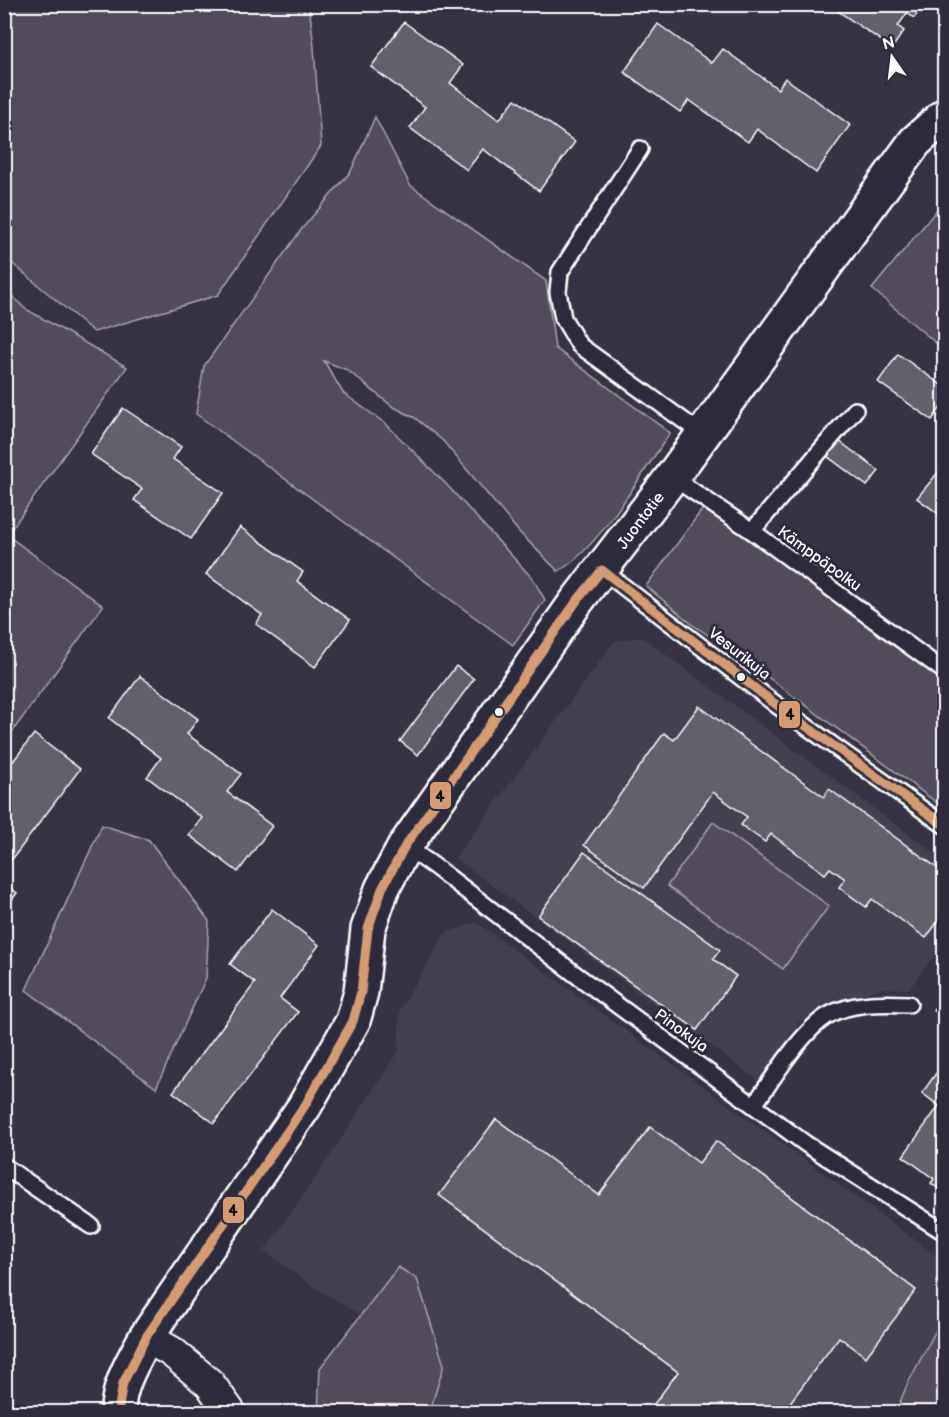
<svg xmlns="http://www.w3.org/2000/svg" width="949" height="1417" font-family="'Balsamiq Sans',sans-serif">
	<style>
		.built { fill: #444051 }
		.green { fill: #514c5c; stroke: #a8a6ae; stroke-width: 1.5 }
		.building { fill: #635f6d; stroke: #fff; stroke-width: 1.5 }
		.lines { fill: none; stroke-linecap: round; stroke-linejoin: round }
		.lane-casing { stroke: #fff; stroke-width: 20 }
		.street-casing { stroke: #fff; stroke-width: 34 }
		.secondary-casing { stroke: #fff; stroke-width: 38 }
		.lane { stroke: #2f2a3d; stroke-width: 15 }
		.street { stroke: #2f2a3d; stroke-width: 30 }
		.secondary { stroke: #2f2a3d; stroke-width: 33 }
		.bus-1-casing { stroke: #2f2a3d; stroke-width: 14 }
		.bus-1 { stroke: #d39c74; stroke-width: 9 }
		.bus-dot { fill: #fff; stroke: #2f2a3d; stroke-width: 2 }
		.labels { text-anchor: middle; stroke-width: 6; stroke-linejoin: round; paint-order: stroke }
		.street-label { font-size: 16px; fill: #fff; stroke: #2f2a3d }
		.line-badge { stroke: #2f2a3d; stroke-width: 2 }
		.pale-badge-label { font-size: 16px; text-anchor: middle; font-weight: bold; fill: #111 }
	</style>
	<rect width="100%" height="100%" fill="#373345"/>
	<filter id="ink" filterUnits="userSpaceOnUse"><feTurbulence type="fractalNoise" baseFrequency=".0167" numOctaves="2"/><feDisplacementMap in="SourceGraphic" scale="12" xChannelSelector="R" yChannelSelector="G"/><feConvolveMatrix kernelMatrix="1 2 1 2 8 2 1 2 1" color-interpolation-filters="sRGB"/></filter>
	<g filter="url(#ink)">
		<g class="built">
			<path d="M642 637 944 860V942L909 989 882 988 832 1002 798 1023 760 1082 455 858 615 641Z"/>
			<path d="M476 922 944 1261V1325L908 1412H427L411 1380 361 1315 318 1290 264 1251 324 1165 398 1052 400 1010 445 933Z"/>
		</g>
		<g class="green">
			<path d="M4 5H309L314 47 321 146 218 295 94 332 13 264 5 253Z"/>
			<path d="M375 117 410 185 546 281 555 348 670 433C644 470 596 553 558 571L519 532 443 441 415 418 392 406 347 370 324 361 343 393 386 424 446 484 533 579 545 600 513 645 196 414 204 366 301 230 351 171Z"/>
			<path d="M944 201V350L872 289Z"/>
			<path d="M5 288 24 308 127 367 7 535 103 606 5 742Z"/>
			<path d="M704 507 944 679V808L738 655 693 625 646 586Z"/>
			<path d="M713 822 829 906 783 969 667 886Z"/>
			<path d="M102 825 149 840 209 921 206 978 156 1088 26 990Z"/>
			<path d="M398 1267 417 1279 444 1365 432 1404 447 1412H318L320 1368Z"/>
			<path d="M944 1315V1412H896L907 1385Z"/>
		</g>
		<g class="building">
			<path d="M843 4H924L914 18 907 13 898 26 904 31 892 48 838 11Z"/>
			<path d="M404 22 463 65 450 83 499 120 515 99 575 142 539 191 483 149 467 170 410 128 425 107 371 67Z"/>
			<path d="M658 24 712 63 723 49 778 89 785 78 850 125 816 173 757 129 748 142 689 100 680 112 624 72Z"/>
			<path d="M898 354 944 387V403L932 420 878 382Z"/>
			<path d="M123 408 181 447 173 459 223 493 191 539 134 500 142 489 91 454Z"/>
			<path d="M839 441 879 471 867 486 827 456Z"/>
			<path d="M944 465V518L917 498Z"/>
			<path d="M240 527 303 572 297 581 350 620 315 667 256 624 262 615 206 574Z"/>
			<path d="M456 666 474 679 418 755 400 741Z"/>
			<path d="M140 676 198 719 187 734 241 774 227 792 272 826 238 872 189 835 202 818 147 777 161 758 109 718Z"/>
			<path d="M699 706 824 797 829 789 944 873V913L926 938 872 899 866 907 839 887 845 879 830 868 825 874 771 834 765 842 741 825 747 817 713 792 644 888 584 845 664 733 674 740Z"/>
			<path d="M34 734 80 769 4 870V773Z"/>
			<path d="M584 852 720 950 713 959 736 976 697 1030 538 916Z"/>
			<path d="M4 884 17 893 4 910Z"/>
			<path d="M272 909 319 945 280 998 298 1012 214 1123 173 1092 255 983 230 964Z"/>
			<path d="M944 994V1018L933 1010Z"/>
			<path d="M944 1062V1193L931 1183 934 1179 903 1156 939 1106 922 1093Z"/>
			<path d="M496 1119 599 1195 650 1127 699 1163 716 1141 916 1290 866 1357 839 1337 783 1412H648L678 1372 439 1195Z"/>
		</g>
		<g class="lines">
			<g class="lane-casing">
				<g id="lane">
					<path d="M640 149 560 272 558 292 563 318 579 345 702 434"/>
					<path d="M672 477 752 531 944 671"/>
					<path d="M752 531 855 410"/>
					<path d="M602 570 778 706 944 825"/>
					<path d="M405 846 434 866 575 974 806 1144 944 1232"/>
					<path d="M754 1105C773 1079 800 1033 827 1016 850 1002 883 1003 909 1004"/>
					<path d="M4 1166 91 1226"/>
				</g>
			</g>
			<g class="street-casing">
				<path id="street" d="M146 1337 172 1352 210 1384 230 1412"/>
			</g>
			<g class="secondary-casing">
				<path id="secondary" d="M118 1412C118 1385 133 1361 146 1337L304 1107 353 1021 361 992 368 929 382 889 405 846 576 602 672 477 915 142 944 116"/>
			</g>
			<use href="#lane" class="lane"/>
			<use href="#street" class="street"/>
			<use href="#secondary" class="secondary"/>
			<g class="bus-1-casing">
				<path id="bus-1" d="M118 1412 123 1383 146 1337 304 1107 353 1021 361 992 368 929 382 889 405 846 576 602 602 570 778 706 944 825"/>
			</g>
			<use href="#bus-1" class="bus-1"/>
		</g>
	</g>
	<g class="bus-dot">
		<circle cx="741" cy="677" r="5"/>
		<circle cx="499" cy="712" r="5"/>
	</g>
	<g class="labels">
		<g class="street-label">
			<text transform="translate(640 520) rotate(-53)" y="6">Juontotie</text>
			<text transform="translate(820 558) rotate(36)" y="6">Kämppäpolku</text>
			<text transform="translate(740 653) rotate(38)" y="6">Vesurikuja</text>
			<text transform="translate(682 1030) rotate(36)" y="6">Pinokuja</text>
		</g>
	</g>
	<g class="line-badge">
		<rect x="778" y="700" width="23" height="29" rx="6" fill="#d39c74"/>
		<rect x="429" y="781" width="23" height="29" rx="6" fill="#d39c74"/>
		<rect x="222" y="1196" width="23" height="28" rx="6" fill="#d39c74"/>
	</g>
	<g class="pale-badge-label">
		<text x="790" y="720">4</text>
		<text x="440" y="802">4</text>
		<text x="233" y="1216">4</text>
	</g>
	<rect width="949" height="1417" fill="none" stroke="#2f2a3d" stroke-width="24"/>
	<rect x="12" y="12" width="925" height="1393" fill="none" stroke="#fff" stroke-width="2" filter="url(#ink)"/>
	<g transform="translate(892 57) rotate(346)" stroke="#2f2a3d" stroke-width="4.5" paint-order="stroke">
	<path d="M0-4.5L10 22L0 15L-10 22Z" fill="#ffffff"/>
	<text y="-9" font-size="16" font-weight="bold" text-anchor="middle" fill="#ffffff">N</text>
	</g>
</svg>
